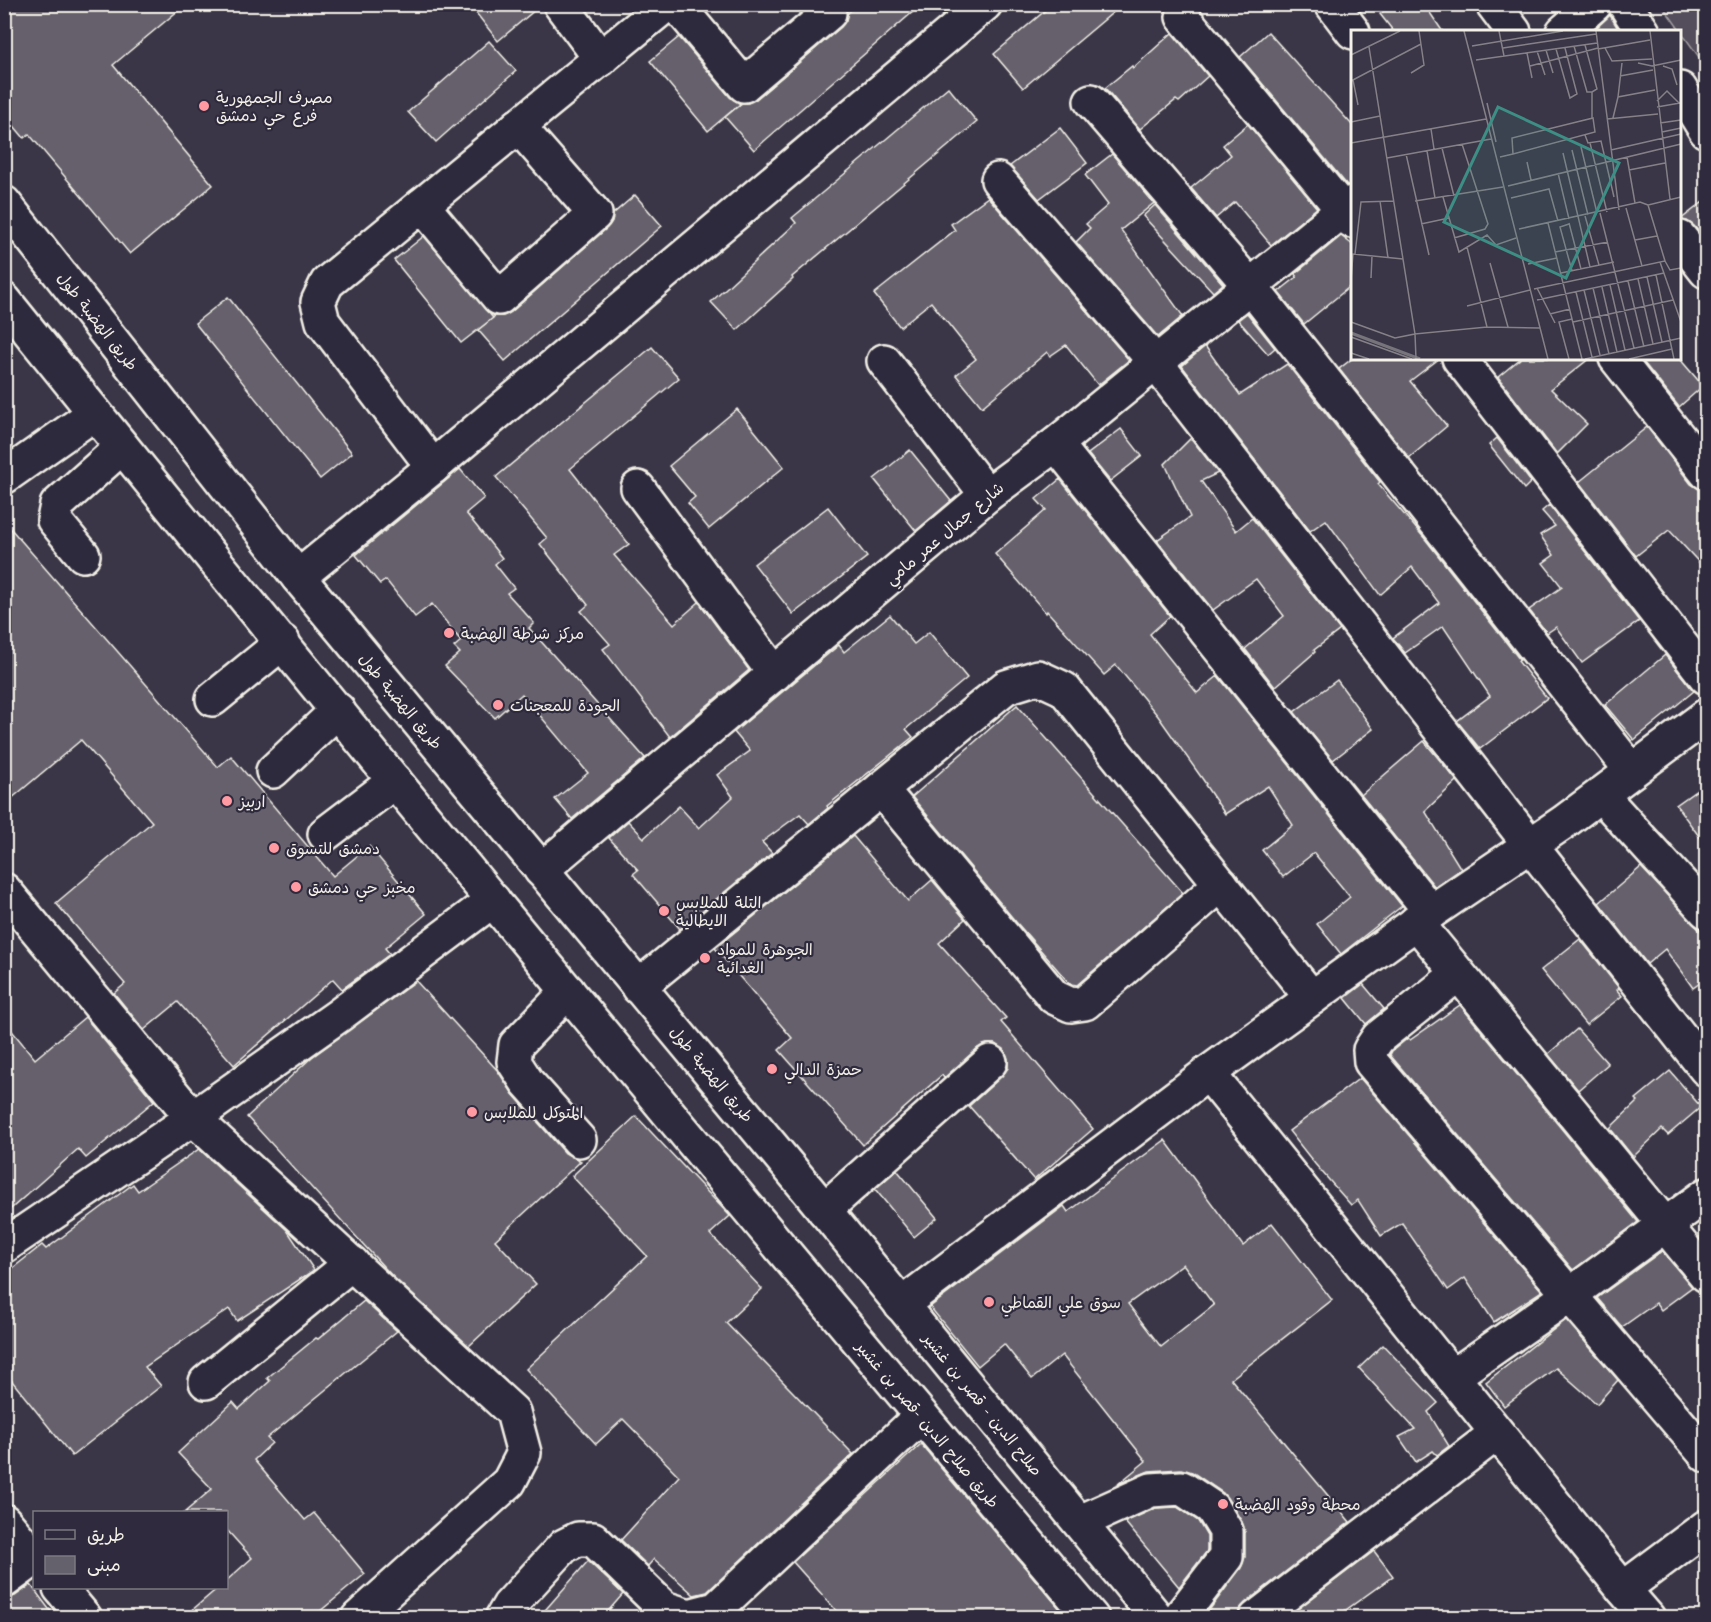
<svg xmlns="http://www.w3.org/2000/svg" width="1711" height="1622" font-family="'Architects Daughter','Playpen Sans Arabic',sans-serif">
	<style>
		.green { fill: #534e5c; stroke: #a4a0a2; stroke-width: 1.5 }
		.building { fill: #65616c; stroke: #f4f1e8; stroke-width: 1.5; fill-rule: evenodd }
		.lines { fill: none; stroke-linecap: round; stroke-linejoin: round }
		.minor-casing { stroke: #f4f1e8; stroke-width: 38 }
		.highway-casing { stroke: #f4f1e8; stroke-width: 38 }
		.minor { stroke: #2f2a3d; stroke-width: 33 }
		.highway { stroke: #2f2a3d; stroke-width: 33 }
		.poi-dot { fill: #ff9aa2; stroke: #2f2a3d; stroke-width: 2 }
		.labels { text-anchor: middle; stroke-width: 4.5; stroke-linejoin: round; paint-order: stroke }
		.poi-label { font-size: 16px; fill: #f4f1e8; stroke: #2f2a3d; text-anchor: start }
		.street-label { font-size: 16px; fill: #f4f1e8; stroke: #2f2a3d }
		.inset-river { fill: none; stroke: #78747b; stroke-width: 3 }
		.inset-road { fill: none; stroke: #858187; stroke-width: 1.5 }
		.view { fill: #3d8f86; fill-opacity: 0.15; stroke: #3d8f86; stroke-width: 3 }
		.inset-edge { fill: none; stroke: #f4f1e8; stroke-width: 3 }
	</style>
	<rect width="100%" height="100%" fill="#3b3647"/>
	<filter id="ink" filterUnits="userSpaceOnUse"><feTurbulence type="fractalNoise" baseFrequency=".0167" numOctaves="2"/><feDisplacementMap in="SourceGraphic" scale="12" xChannelSelector="R" yChannelSelector="G"/><feConvolveMatrix kernelMatrix="1 2 1 2 8 2 1 2 1" color-interpolation-filters="sRGB"/></filter>
	<g filter="url(#ink)">
		<path class="green" d="M1662 5H1706V67Z"/>
		<g class="building">
			<path d="M4 4H186L113 65 213 185 130 254 29 134 24 138 4 114Z"/>
			<path d="M469 4H542L498 41Z"/>
			<path d="M858 4H922L754 150 725 117 742 103H748L756 99 841 27 846 20 847 14Z"/>
			<path d="M1053 4H1123L1023 88 994 54Z"/>
			<path d="M1391 4H1424L1443 32H1394L1380 14Z"/>
			<path d="M1610 15 1620 32H1592L1607 18Z"/>
			<path d="M1268 32 1353 126V185H1347L1240 57Z"/>
			<path d="M1172 33 1208 76 1179 102 1176 100 1140 129 1105 88 1132 66 1133 68Z"/>
			<path d="M679 37 730 97 740 104 708 131 650 61Z"/>
			<path d="M489 41 516 71 436 142 408 112Z"/>
			<path d="M948 87 977 122 792 277 793 279 737 330 711 302 796 223 792 218Z"/>
			<path d="M1248 124 1317 208 1271 245 1235 202 1216 218 1191 188 1231 155 1223 145Z"/>
			<path d="M1060 128 1087 163 1039 199 1010 166Z"/>
			<path d="M1112 154 1154 203 1121 230 1183 316 1158 337 1076 242 1090 228 1086 224 1108 205 1085 175Z"/>
			<path d="M635 195 662 226 505 361 478 330 495 316H503L511 312 607 228 612 221 613 214Z"/>
			<path d="M988 197 1129 360 1098 385 1066 345 1050 356 1047 352 982 407 956 375 976 359 931 302 900 327 874 294 955 230 951 224Z"/>
			<path d="M1707 199V241L1694 226 1687 221 1680 220Z"/>
			<path d="M1155 205 1223 284 1213 292 1143 216Z"/>
			<path d="M424 236 493 318 461 343 394 260Z"/>
			<path d="M1341 236 1353 245V284L1304 324 1278 292 1297 277 1295 274Z"/>
			<path d="M228 297 352 453 320 479 195 323Z"/>
			<path d="M1247 313 1275 348 1268 354 1238 320Z"/>
			<path d="M1205 346 1240 395 1287 364 1380 482 1378 484 1426 540 1520 660 1518 661 1547 698 1480 749 1457 721 1490 696 1443 626 1405 653 1393 638 1439 603 1412 567 1380 595 1326 520 1310 531 1182 366Z"/>
			<path d="M652 347 679 378 570 469 629 544 614 555 674 624 699 602 749 670 670 737 603 649 610 644 581 611 588 605 540 544 547 538 496 477Z"/>
			<path d="M1353 358H1440L1410 381 1447 426 1409 458 1339 369Z"/>
			<path d="M1521 358H1590L1551 389 1587 424 1557 454 1498 377Z"/>
			<path d="M1640 358H1679L1703 386 1679 407Z"/>
			<path d="M737 409 784 467 709 529 688 503 695 497 669 466Z"/>
			<path d="M1647 427 1691 484 1699 489 1707 490V571L1669 530 1636 556 1579 482Z"/>
			<path d="M1121 429 1142 456 1110 481 1088 454Z"/>
			<path d="M1191 438 1218 473 1201 481 1236 531 1252 518 1340 630 1314 650 1315 652 1275 687 1245 649 1284 616 1256 579 1213 610 1157 540 1190 517 1165 464Z"/>
			<path d="M1497 438 1531 482 1524 489 1489 445Z"/>
			<path d="M910 450 951 501 916 531 874 479Z"/>
			<path d="M460 469 484 498 466 513 502 558 495 564 514 588 507 593 534 623 529 628 645 758 572 819 555 799 588 773 522 694 495 718 445 666 460 653 454 647 461 641 432 604 415 617 386 580 380 584 356 555Z"/>
			<path d="M1060 479 1170 616 1150 634 1197 693 1218 676 1402 906 1341 954 1317 924 1350 897 1314 853 1283 877 1262 850 1293 825 1268 786 1225 814 1205 785 1206 784 1158 716 1116 665 1104 675 1047 611 1046 613 995 554 1046 510 1036 499Z"/>
			<path d="M1549 505 1639 621 1582 663 1556 627 1547 633 1529 610 1562 587 1543 563 1554 555 1540 535 1555 526 1542 511Z"/>
			<path d="M828 507 867 557 793 614 754 564Z"/>
			<path d="M4 521 218 767 231 756 333 876 369 846 426 914 385 948 390 954 342 989 333 979 234 1065 178 1002 144 1030 114 993 125 984 56 903 152 822 81 740 4 805Z"/>
			<path d="M890 615 914 644 929 632 967 678 906 729 913 737 827 806 828 808 809 824 800 814 762 842 772 853 680 929 633 874 638 870 609 838 628 821 644 838 679 806 699 828 733 797 717 775 750 751 734 732 839 645 844 652Z"/>
			<path d="M1665 655 1694 691 1634 740 1605 705Z"/>
			<path d="M1337 680 1373 729 1333 760 1294 712Z"/>
			<path d="M1017 705 1183 893 1077 985 1070 984 1016 922 912 797Z"/>
			<path d="M1424 741 1457 781 1425 811 1461 869 1435 887 1361 795Z"/>
			<path d="M1707 783V847L1676 805Z"/>
			<path d="M853 836 908 901 932 880 965 919 939 943 1006 1018 1001 1022 1093 1129 1034 1180 969 1106 1002 1076 1008 1068V1059L1004 1049 996 1044H987L978 1048 944 1078 942 1075 863 1145 779 1050 792 1038 715 948Z"/>
			<path d="M1641 867 1707 938V978L1693 988 1665 949 1647 964 1599 903Z"/>
			<path d="M1580 939 1619 988 1617 990 1622 996 1586 1025 1541 970Z"/>
			<path d="M416 981 498 1071 513 1094 565 1153 581 1161 495 1240 536 1284 469 1346 393 1277 247 1117 312 1057Z"/>
			<path d="M1363 984 1384 1009 1366 1024 1345 998Z"/>
			<path d="M1460 1005 1638 1222 1573 1270 1390 1055 1392 1051 1408 1038 1410 1040Z"/>
			<path d="M85 1017 154 1101 86 1158 78 1149 4 1215V1021L35 1059Z"/>
			<path d="M1577 1029 1608 1064 1578 1090 1548 1054Z"/>
			<path d="M1670 1071 1701 1107 1668 1135 1662 1129 1633 1157 1610 1128 1638 1101 1636 1099Z"/>
			<path d="M1360 1078 1542 1291 1494 1322 1465 1278 1448 1290 1402 1223 1381 1236 1358 1200 1351 1205 1315 1164 1289 1131Z"/>
			<path d="M636 1116 730 1216 710 1234 762 1289 726 1323 853 1454 707 1592 694 1595 654 1559 648 1566 621 1540 679 1476 623 1419 596 1444 526 1369 647 1256 572 1176Z"/>
			<path d="M1165 1140 1243 1246 1272 1223 1332 1300 1231 1379 1350 1522 1245 1603 1239 1610 1238 1617H1204L1241 1568 1245 1557V1531L1242 1522 1223 1493 1192 1472 1181 1469 1149 1471 1118 1484 1146 1461 1062 1355 1032 1379 1004 1344 978 1366 930 1307 1064 1206 1068 1212ZM1183 1264 1214 1305 1161 1347 1128 1304Z"/>
			<path d="M199 1149 287 1230 314 1270 237 1321 229 1309 145 1367 161 1386 72 1456 4 1371V1275L42 1245 46 1249 133 1184 138 1191Z"/>
			<path d="M897 1170 937 1218 914 1237 875 1189Z"/>
			<path d="M1662 1251 1692 1287 1661 1310 1656 1303 1622 1327 1597 1298Z"/>
			<path d="M364 1301 397 1331 267 1438 272 1443 254 1460 305 1520 314 1513 365 1574 313 1617H184L219 1587H226V1581L252 1558 226 1529V1512H185L212 1489 178 1453 233 1402 239 1409 270 1381 267 1378 316 1338 318 1339Z"/>
			<path d="M1566 1320 1618 1380 1597 1404 1556 1368 1504 1406 1486 1382Z"/>
			<path d="M1383 1345 1438 1403 1428 1412 1449 1446 1437 1455 1433 1451 1416 1462 1399 1437 1415 1429 1359 1368Z"/>
			<path d="M921 1444 940 1467 1067 1617H842L793 1562Z"/>
			<path d="M1177 1507 1198 1521 1207 1536V1551L1179 1587 1125 1522 1156 1508Z"/>
			<path d="M1374 1551 1393 1576 1336 1617H1287Z"/>
			<path d="M588 1561 623 1594 603 1617H539Z"/>
			<path d="M31 1585 55 1617H4V1599L15 1596Z"/>
		</g>
		<g class="lines">
			<g class="minor-casing">
				<g id="minor">
					<path d="M560 4 601 59"/>
					<path d="M676 4 744 85 829 13 823 4"/>
					<path d="M1332 4 1353 32"/>
					<path d="M1493 4 1514 32"/>
					<path d="M1625 4 1643 32"/>
					<path d="M1183 17 1352 221"/>
					<path d="M1563 32 1595 4"/>
					<path d="M1680 89 1706 131"/>
					<path d="M1091 101 1250 286 1632 771"/>
					<path d="M998 180 1156 363 1530 845 1706 1069"/>
					<path d="M422 205 499 298 595 214 518 126"/>
					<path d="M1680 238 1706 271"/>
					<path d="M1459 358 1706 677"/>
					<path d="M1616 358 1706 472"/>
					<path d="M884 361 987 495"/>
					<path d="M1056 444 1431 912"/>
					<path d="M433 467 323 322 318 302 327 283 667 4"/>
					<path d="M4 477 95 413"/>
					<path d="M638 488 775 674"/>
					<path d="M83 555 54 520 57 505 122 447"/>
					<path d="M298 577 433 467 985 4"/>
					<path d="M213 699 283 642"/>
					<path d="M273 771 338 710"/>
					<path d="M881 789 1054 997 1071 1005 1085 1003 1221 884"/>
					<path d="M1601 795 1706 911"/>
					<path d="M325 834 395 781"/>
					<path d="M541 870 987 495 1056 444 1352 203"/>
					<path d="M4 890 193 1118 513 1412 524 1453 509 1482 358 1618"/>
					<path d="M1416 922 1706 1275"/>
					<path d="M1458 974 1378 1038 1370 1050 1371 1062 1706 1455"/>
					<path d="M638 987 1006 687 1038 677 1064 689 1312 998"/>
					<path d="M568 991 516 1045 514 1062 527 1082 579 1140"/>
					<path d="M1208 1073 1623 1589 1648 1618"/>
					<path d="M824 1210 990 1062"/>
					<path d="M4 1246 193 1118 338 1016 493 900"/>
					<path d="M901 1305 1208 1073 1431 912 1564 822 1706 716"/>
					<path d="M1452 1377 1571 1294 1706 1195"/>
					<path d="M206 1382 352 1263"/>
					<path d="M4 1521 34 1557"/>
					<path d="M1080 1522 1151 1490 1182 1488 1212 1508 1226 1531V1557L1179 1618"/>
					<path d="M4 1581 34 1559"/>
					<path d="M60 1588 85 1618"/>
					<path d="M1623 1589 1706 1527"/>
					<path d="M502 1618 509 1606 564 1546 578 1539H593L664 1608 689 1616 716 1609 921 1416"/>
					<path d="M1256 1618 1497 1433"/>
				</g>
			</g>
			<g class="highway-casing">
				<g id="highway">
					<path d="M4 203 298 577 808 1190 1157 1618"/>
					<path d="M4 300C361 744 724 1183 1092 1618"/>
				</g>
			</g>
			<use href="#minor" class="minor"/>
			<use href="#highway" class="highway"/>
		</g>
	</g>
	<g class="poi-dot">
		<circle cx="204" cy="106" r="6"/>
		<circle cx="449" cy="633" r="6"/>
		<circle cx="498" cy="705" r="6"/>
		<circle cx="227" cy="801" r="6"/>
		<circle cx="274" cy="848" r="6"/>
		<circle cx="296" cy="887" r="6"/>
		<circle cx="664" cy="911" r="6"/>
		<circle cx="705" cy="958" r="6"/>
		<circle cx="772" cy="1069" r="6"/>
		<circle cx="472" cy="1112" r="6"/>
		<circle cx="989" cy="1302" r="6"/>
		<circle cx="1223" cy="1504" r="6"/>
	</g>
	<g class="labels">
		<g class="poi-label">
			<text x="216" y="103">مصرف الجمهورية<tspan x="216" dy="18">فرع حي دمشق</tspan></text>
			<text x="461" y="639">مركز شرطة الهضبة</text>
			<text x="510" y="711">الجودة للمعجنات</text>
			<text x="239" y="807">اربيز</text>
			<text x="286" y="854">دمشق للتسوق</text>
			<text x="308" y="893">مخبز حي دمشق</text>
			<text x="676" y="908">التلة للملابس<tspan x="676" dy="18">الايطالية</tspan></text>
			<text x="717" y="955">الجوهرة للمواد<tspan x="717" dy="18">الغدائية</tspan></text>
			<text x="784" y="1075">حمزة الدالي</text>
			<text x="484" y="1118">المتوكل للملابس</text>
			<text x="1001" y="1308">سوق علي القماطي</text>
			<text x="1235" y="1510">محطة وقود الهضبة</text>
		</g>
		<g class="street-label">
			<text transform="translate(98 321) rotate(52)" y="6">طريق الهضبة طول</text>
			<text transform="translate(944 533) rotate(-40)" y="6">شارع جمال عمر مامي</text>
			<text transform="translate(401 701) rotate(50)" y="6">طريق الهضبة طول</text>
			<text transform="translate(712 1074) rotate(50)" y="6">طريق الهضبة طول</text>
			<text transform="translate(983 1404) rotate(51)" y="6">صلاح الدين - قصر بن غشير</text>
			<text transform="translate(928 1424) rotate(50)" y="6">طريق صلاح الدين -قصر بن غشير</text>
		</g>
	</g>
	<g transform="translate(1351 30)">
		<rect width="330" height="330" fill="#3b3647"/>
		<path class="inset-river" d="M0 303 69 329"/>
		<path class="inset-road" d="M113 1 197 329M148 1 153 26M245 1 268 180M299 1 319 169M234 15 246 59 241 62M121 16 212 1M223 16 236 62H241M18 17 64 304 136 297 189 298M152 18 245 4M254 18 261 31 301 29M205 19 219 68 226 64 214 18M247 19 299 10M195 20 202 43M186 21 194 45M176 23 181 48M0 25 49 1M125 30 246 13M287 33 301 36 330 30M179 36 247 18M312 36 321 39 326 55M60 43 73 35 68 1M269 46 302 40M2 50 7 75M0 51 70 14M267 67 271 33M306 71 316 61 328 73M136 73 145 112M306 77 329 73M241 88V62M262 88 267 67 304 60M256 89 307 84M0 92 29 86M309 93 330 90M80 99 83 119M311 102 330 98M234 105 237 113 250 111 263 167M0 113 135 89M239 113 256 182M230 117 246 183M91 118 103 166M221 120 237 185M260 120 330 104M76 121 84 168M212 123 239 237M55 124 78 225M149 127 162 124 244 102 242 88 161 108 162 124M276 127 284 173M36 128 140 109M176 132 180 150M278 140 314 133M207 143 218 189M157 156 330 114M92 167 108 222 136 205 145 215 165 208M160 168 198 159 207 191M29 171 37 228M64 171 152 157M275 178 291 236M249 183 283 318M234 186 248 235M197 193 231 329M218 193 230 239M70 194 98 188M218 194 209 197 221 241M168 199 289 172 297 175M103 208 134 199 137 194 111 114M284 210 306 206M116 217 136 297M204 222 257 212M4 224 10 172 43 171M314 231 319 240 330 238M309 232 330 292M139 233 157 297M177 234 206 228M210 243 263 232M305 245 323 329M296 247 311 312M20 248 21 226M287 249 302 314M0 250 2 224 52 229M277 251 293 317M259 255 274 320M251 257 266 322M186 258 204 293M242 258 258 324M183 259 314 231 297 175 330 167M233 260 249 325M225 262 241 327M186 270 313 243M116 276 179 260M199 284 219 279M0 292 44 308 64 304 65 329M222 292 322 270M0 307 61 329M0 323 18 329M218 329 208 292 221 289M234 329 330 308M278 329 321 319"/>
		<path class="view" d="M147 77 268 133 215 248 93 192Z"/>
		<rect width="330" height="330" class="inset-edge"/>
	</g>
	<rect width="1711" height="1622" fill="none" stroke="#2f2a3d" stroke-width="24"/>
	<rect x="12" y="12" width="1687" height="1598" fill="none" stroke="#f4f1e8" stroke-width="2" filter="url(#ink)"/>
	<rect x="33" y="1511" width="195" height="78" fill="#2f2a3d" stroke="#7e7a81" stroke-width="1.5"/>
	<rect x="45" y="1530" width="30" height="9" fill="#2f2a3d" stroke="#7e7a81" stroke-width="1.5"/>
	<text x="87" y="1541" font-size="18" fill="#f4f1e8">طريق</text>
	<rect x="45" y="1556" width="30" height="18" fill="#65616c" stroke="#7e7a81" stroke-width="1.5"/>
	<text x="87" y="1571" font-size="18" fill="#f4f1e8">مبنى</text>
</svg>
